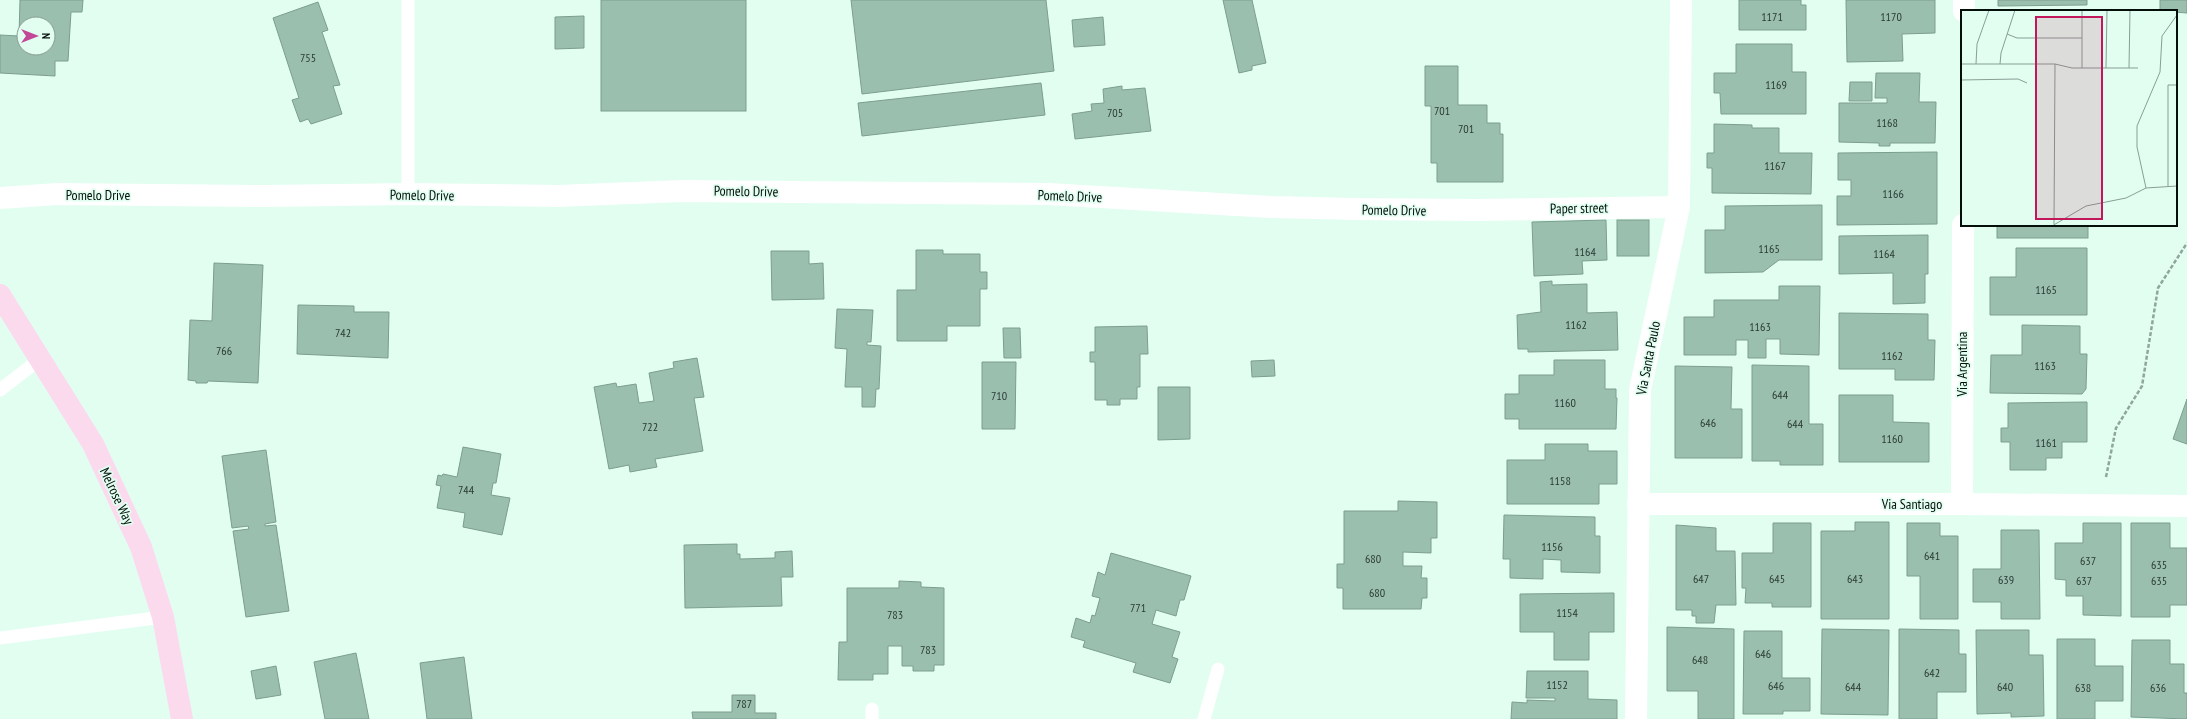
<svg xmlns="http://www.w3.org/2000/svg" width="2187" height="719" font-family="'PT Sans Narrow',sans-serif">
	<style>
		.building { fill: #9bbfaf; stroke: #7c9e8f; fill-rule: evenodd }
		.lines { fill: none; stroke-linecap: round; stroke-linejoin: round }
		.path { stroke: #90a69c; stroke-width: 2.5; stroke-dasharray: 4 2; stroke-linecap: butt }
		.lane { stroke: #fff; stroke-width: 13 }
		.street { stroke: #fff; stroke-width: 22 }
		.secondary { stroke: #fcdaee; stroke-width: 22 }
		.labels { text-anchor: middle; stroke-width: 3.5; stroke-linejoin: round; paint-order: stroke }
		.number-label { font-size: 12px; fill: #2a3b33 }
		.street-label { font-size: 14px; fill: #040f0a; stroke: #e1fef1 }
		.inset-road { fill: none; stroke: #899e95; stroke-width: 1 }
		.view { fill: #c2185b; fill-opacity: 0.15; stroke: #c2185b; stroke-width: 2 }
		.inset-edge { fill: none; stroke: #040f0a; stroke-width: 2 }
	</style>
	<rect width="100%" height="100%" fill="#e1fef1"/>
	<g class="building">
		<path d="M20 0H83L82 12H71L68 61H55V76L0 73V35L19 36ZM24 24H48V48H24Z"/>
		<rect x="601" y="0" width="145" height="111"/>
		<path d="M851 0H1046L1054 71 862 94Z"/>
		<path d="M1223 0H1252L1266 63 1252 66V70L1239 73Z"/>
		<path d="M1739 0H1801V5H1806V30H1739Z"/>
		<path d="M1846 0H1935V33L1902 34 1903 61 1847 62Z"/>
		<path d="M1998 0H2087V5L1998 6Z"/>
		<path d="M2160 0H2187V13L2160 11Z"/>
		<path d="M318 2 328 30 322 32 340 85 333 86 342 114 311 124 308 119 300 122 292 100 299 98 273 18Z"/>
		<path d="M584 16V48L555 49V17Z"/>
		<path d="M1103 17 1105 45 1074 47 1072 20Z"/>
		<path d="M1736 44H1792V72H1806V114H1721L1720 93H1714V73H1736Z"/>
		<path d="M1425 66H1458V105H1487V123H1500V134H1503V182H1437V163H1431V106H1425Z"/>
		<path d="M1876 73H1920L1919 102H1936L1935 143H1890V146H1879V143L1839 142V103H1887V98H1875Z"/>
		<path d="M1850 82H1872V101H1849Z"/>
		<path d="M1041 83 1045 115 862 136 858 103Z"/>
		<path d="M1122 86V90L1145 88 1151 131 1075 139 1072 114 1092 111 1091 104 1104 103 1103 89Z"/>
		<path d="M1714 124 1752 125V128H1779V153H1812L1811 194 1712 193V168H1707V153H1714Z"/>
		<path d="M1937 152V224L1837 225V196H1851V180H1838V153Z"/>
		<path d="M1822 205V260H1779L1763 272 1705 273V230H1725V206Z"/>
		<path d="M1606 220 1607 260 1582 261 1583 274 1534 276 1532 222Z"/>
		<rect x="1617" y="220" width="32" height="36"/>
		<rect x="1997" y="225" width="91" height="13"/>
		<path d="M1928 235V274H1925V303L1893 304V273L1839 274V236Z"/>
		<path d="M2016 248H2087V315H1990V277H2016Z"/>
		<path d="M916 250H943V254H980V272H987V289H980V326H947V341H897V290H916Z"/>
		<path d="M771 251H809V264L823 263 824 299 772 300Z"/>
		<path d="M214 263 263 265 258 383 208 381 207 383H196V381L188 380 190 320 212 321Z"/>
		<path d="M1552 281V285L1587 284V313L1617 312 1618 350 1528 352V349H1518L1517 315 1541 312 1540 282Z"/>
		<path d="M1779 286H1820L1819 355 1780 354V339H1766V358H1748V340H1736V355H1684V317H1714V300H1779Z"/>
		<path d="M298 305 354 306V312H389L388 358 297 354Z"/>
		<path d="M837 309 873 310 871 342H867V345L881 346 879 389H876L875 407H862V387H845L847 349 835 348Z"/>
		<path d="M1839 313 1928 314V340H1935L1934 380H1895V369H1839Z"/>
		<path d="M2022 325 2080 326V354H2087L2086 389 2082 394 1990 393 1991 355H2022Z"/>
		<path d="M1147 326 1148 354H1140V387H1137V399H1120V405H1107V400H1095V362H1090V352H1095V327Z"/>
		<path d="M1003 328H1020L1021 358H1004Z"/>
		<path d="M697 358 704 397 694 398 703 451 655 459 657 467 630 472 629 465 609 469 594 387 616 383 617 387 636 384 639 403 654 401 649 373 674 368 673 362Z"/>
		<path d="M1274 360 1275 376 1252 377 1251 361Z"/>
		<path d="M1554 360H1605V389H1616V398H1617L1616 429H1519V419H1505V394H1519V375H1554Z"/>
		<path d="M982 362H1016L1015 429H982Z"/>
		<path d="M1752 365 1809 366V424H1823V465H1780V461H1752Z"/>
		<path d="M1675 366 1732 367 1731 409H1742V458H1675Z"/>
		<path d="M1158 387H1190V439L1158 440Z"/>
		<path d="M1839 395H1893V422L1929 423V462H1839Z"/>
		<path d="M2187 399V444L2173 439Z"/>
		<path d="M2087 402V442H2062V458H2046V470H2010V442H2001V428H2008V403Z"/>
		<path d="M1545 444H1588V451H1617V484H1599V504H1507V460H1545Z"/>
		<path d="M463 447 501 454 496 483H493L491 495 510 498 502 535 463 527 465 513 437 508 441 486 436 485 438 475 442 476 443 474 457 477Z"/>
		<path d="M266 450 276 522 265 524V526L276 525 289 611 246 617 233 531 249 529 248 526 232 528 222 456Z"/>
		<path d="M1398 501 1437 502V538H1431V553L1403 552V566H1422L1421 578H1427V598H1422L1421 609H1343V588H1337V564H1344V511H1398Z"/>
		<path d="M1504 515 1595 517V536H1600V573L1561 572V560L1543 559V579L1510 578V559H1503Z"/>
		<path d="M1855 522H1889V619H1821V531H1855Z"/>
		<path d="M1773 523H1811V607H1772V603H1745L1746 588H1742V553H1773Z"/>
		<path d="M1907 523H1940V536H1958V619H1920V576H1907Z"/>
		<path d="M2083 523H2121V616L2083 615V596H2066V580L2055 579V543H2083Z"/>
		<path d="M2131 523H2170V548H2187V605H2170V617H2131Z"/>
		<path d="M1676 525 1716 528V551H1735L1736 605H1716L1714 623H1696V616H1692V610H1676Z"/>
		<path d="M2001 530H2039L2040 619H2001V602H1973V569H2001Z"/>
		<path d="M737 544V554H740V559L775 558V552L792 551 793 577H781L782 606 685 608 684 545Z"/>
		<path d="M1111 553 1191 576 1184 600H1180L1176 616 1156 610 1152 624 1180 632 1172 657 1178 659 1170 683 1133 672 1136 663 1083 647 1085 641 1071 637 1076 618 1090 623 1092 615 1095 616 1100 598 1092 596 1098 572 1105 575Z"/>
		<path d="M899 581 921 582V587L944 588V665H934V671H913V666H902V646H888V674H873V680H838L839 642H847V588H899Z"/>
		<path d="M1614 593V632H1589V660H1554V632H1520V594Z"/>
		<path d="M1667 627 1734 629V719H1698V691H1667Z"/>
		<path d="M1822 629 1889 630 1888 715 1821 714Z"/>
		<path d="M1899 629 1959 630V654H1966V692H1937V719H1899Z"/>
		<path d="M1976 630H2029V655H2043L2044 716 2011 717V713L1977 714Z"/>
		<path d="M1744 631H1782V678H1810V711H1783V714H1743Z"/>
		<path d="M2057 639H2095V666H2123V701H2095V719H2057Z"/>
		<path d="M2132 640H2170V664H2184V693H2187V719L2131 717Z"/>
		<path d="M356 653 369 719H325L314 662Z"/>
		<path d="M464 657 472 719H427L420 663Z"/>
		<path d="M276 666 281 695 256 699 251 671Z"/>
		<path d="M1527 671H1588V699L1617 700V719H1511L1512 702 1527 703V700L1555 701V698H1526Z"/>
		<path d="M732 695H755V713H776V719H693L692 712H732Z"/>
	</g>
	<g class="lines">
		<path class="path" d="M2106 477 2116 428 2142 386 2158 288 2187 243"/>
		<g class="lane">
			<path d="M408 194V0"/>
			<path d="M0 390 40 359"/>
			<path d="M0 638 163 617"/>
			<path d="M872 719V709"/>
			<path d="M1204 719 1218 669"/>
		</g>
		<g class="street">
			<path d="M1964 11V0"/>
			<path d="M0 198 57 194 267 196 408 194 557 196 682 191 1048 194 1271 207 1355 209 1477 210 1679 207"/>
			<path d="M1638 504H1962L2187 506"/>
			<path d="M1962 504 1963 225"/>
			<path d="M1636 719 1640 390 1679 207 1681 0"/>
		</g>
		<path class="secondary" d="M0 295 93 444 141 547 163 617 182 719"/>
	</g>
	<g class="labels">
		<g class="number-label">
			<text x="1772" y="21">1171</text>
			<text x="1891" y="21">1170</text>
			<text x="308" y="62">755</text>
			<text x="1776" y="89">1169</text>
			<text x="1442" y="115">701</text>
			<text x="1115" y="117">705</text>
			<text x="1887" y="127">1168</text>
			<text x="1466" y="133">701</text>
			<text x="1775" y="170">1167</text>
			<text x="1893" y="198">1166</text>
			<text x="1769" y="253">1165</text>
			<text x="1585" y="256">1164</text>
			<text x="1884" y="258">1164</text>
			<text x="2046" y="294">1165</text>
			<text x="1576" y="329">1162</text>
			<text x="1760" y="331">1163</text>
			<text x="343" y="337">742</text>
			<text x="224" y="355">766</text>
			<text x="1892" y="360">1162</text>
			<text x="2045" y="370">1163</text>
			<text x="1780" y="399">644</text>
			<text x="999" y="400">710</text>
			<text x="1565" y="407">1160</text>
			<text x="1708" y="427">646</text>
			<text x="1795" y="428">644</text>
			<text x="650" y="431">722</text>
			<text x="1892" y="443">1160</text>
			<text x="2046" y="447">1161</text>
			<text x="1560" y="485">1158</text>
			<text x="466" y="494">744</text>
			<text x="1552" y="551">1156</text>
			<text x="1932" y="560">641</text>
			<text x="1373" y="563">680</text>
			<text x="2088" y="565">637</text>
			<text x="2159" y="569">635</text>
			<text x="1701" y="583">647</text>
			<text x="1777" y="583">645</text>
			<text x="1855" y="583">643</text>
			<text x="2006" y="584">639</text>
			<text x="2084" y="585">637</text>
			<text x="2159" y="585">635</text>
			<text x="1377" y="597">680</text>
			<text x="1138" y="612">771</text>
			<text x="1567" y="617">1154</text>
			<text x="895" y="619">783</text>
			<text x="928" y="654">783</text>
			<text x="1763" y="658">646</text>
			<text x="1700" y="664">648</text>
			<text x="1932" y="677">642</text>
			<text x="1557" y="689">1152</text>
			<text x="1776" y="690">646</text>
			<text x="1853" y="691">644</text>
			<text x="2005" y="691">640</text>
			<text x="2083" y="692">638</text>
			<text x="2158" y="692">636</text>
			<text x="744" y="708">787</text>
		</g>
		<g class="street-label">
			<text transform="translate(746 191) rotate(1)" y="5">Pomelo Drive</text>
			<text x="98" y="200">Pomelo Drive</text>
			<text transform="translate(422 195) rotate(1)" y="5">Pomelo Drive</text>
			<text transform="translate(1070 196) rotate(2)" y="5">Pomelo Drive</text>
			<text transform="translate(1579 208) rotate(-1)" y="5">Paper street</text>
			<text transform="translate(1394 210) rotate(1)" y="5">Pomelo Drive</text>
			<text transform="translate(1648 358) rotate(-79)" y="5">Via Santa Paulo</text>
			<text transform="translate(1962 364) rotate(-90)" y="5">Via Argentina</text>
			<text transform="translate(117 496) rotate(65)" y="5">Melrose Way</text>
			<text x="1912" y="509">Via Santiago</text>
		</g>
	</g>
	<g transform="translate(1961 10)">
		<rect width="216" height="216" fill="#e1fef1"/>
		<path class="inset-road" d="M121 0V58M46 24 56 28H121M0 54H94L111 58H177M15 54 16 34 28 0M39 54 40 43 54 0M145 58 146 0M168 58 169 0M0 70 57 69 66 73M207 176V75H216M185 178 176 137V116L199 62 201 26 216 5M93 214 94 54M91 216 125 196 165 188 185 178 216 176"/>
		<path class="view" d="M75 7H141V209H75Z"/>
		<rect width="216" height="216" class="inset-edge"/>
	</g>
	<g transform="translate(36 36) rotate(90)"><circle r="19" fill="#e1fef1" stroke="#899e95"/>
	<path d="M0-3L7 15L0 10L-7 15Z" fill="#c34797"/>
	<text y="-6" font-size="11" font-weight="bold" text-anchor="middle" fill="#040f0a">N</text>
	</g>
</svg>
